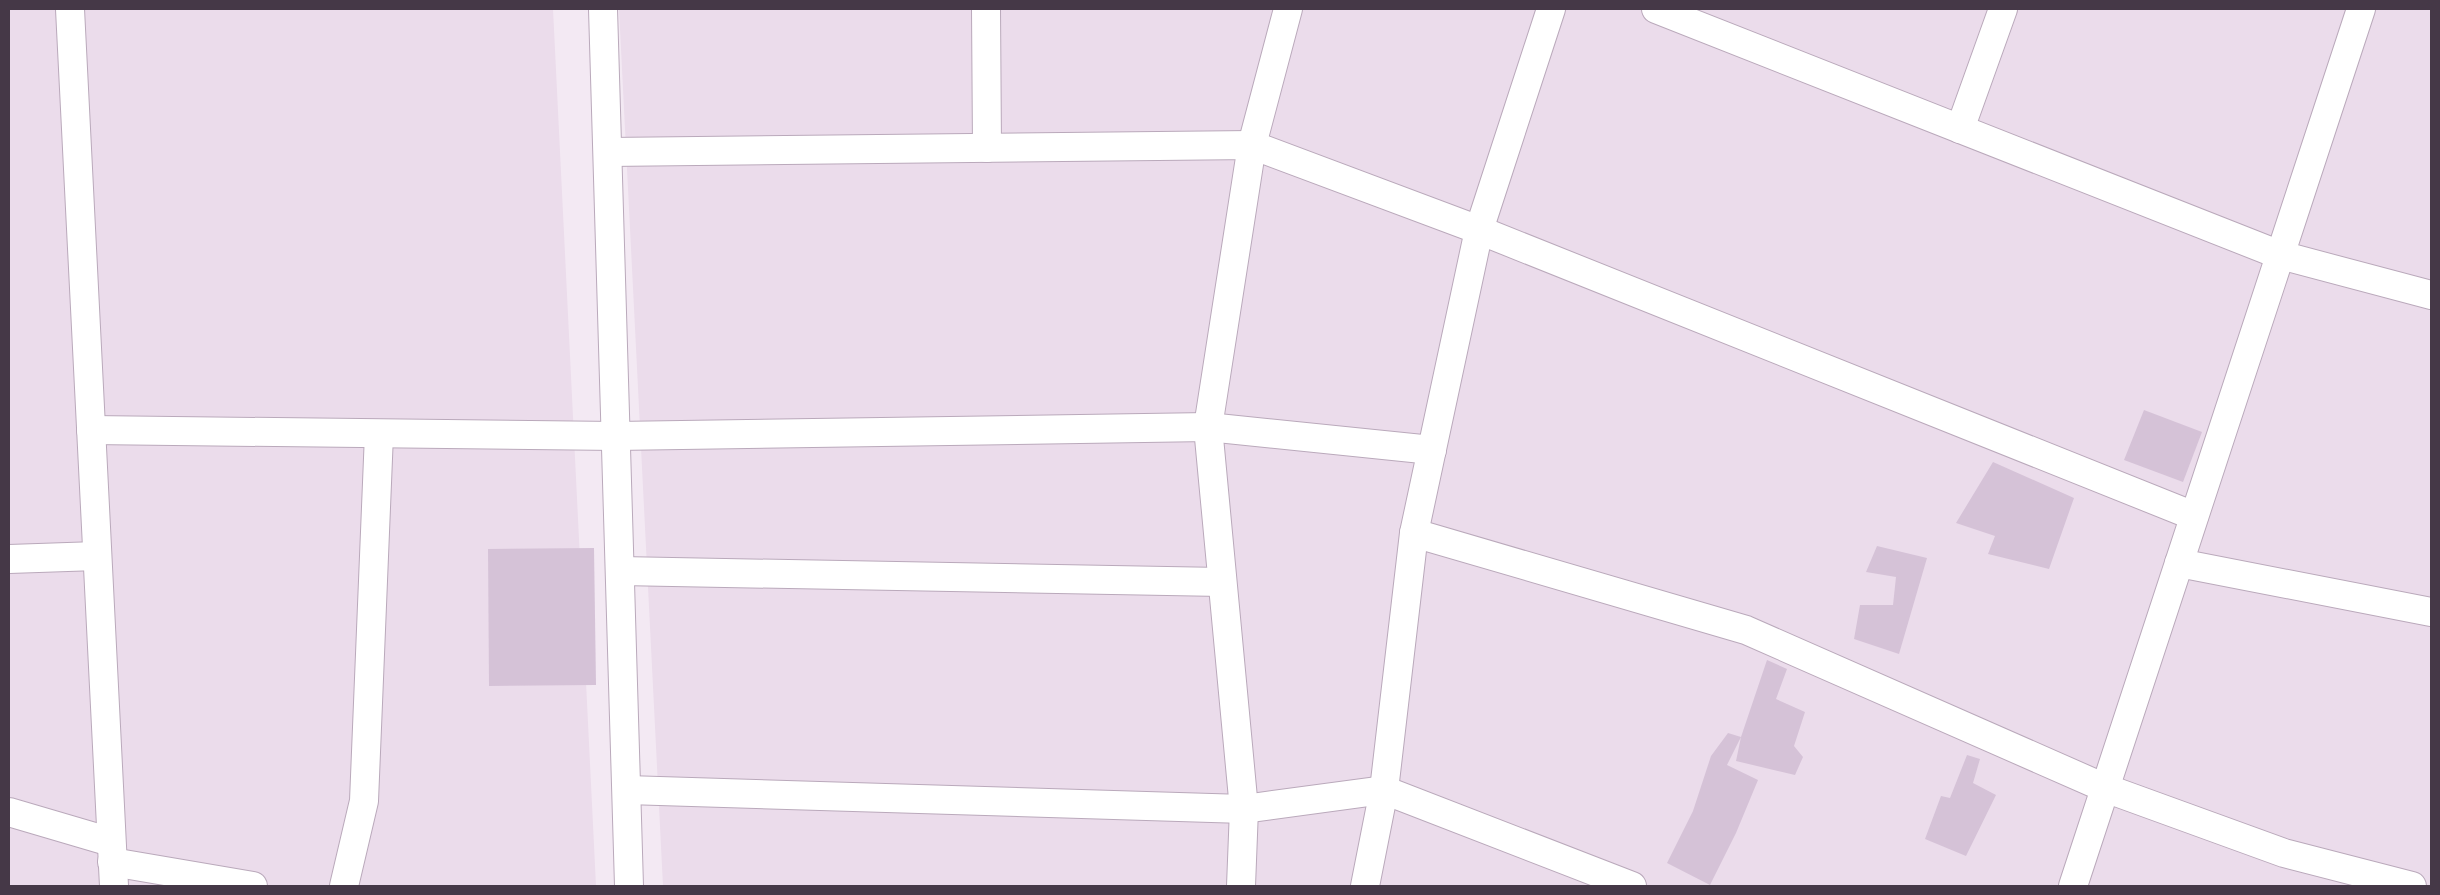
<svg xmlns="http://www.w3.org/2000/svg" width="2440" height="895" font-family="'PT Sans Narrow',sans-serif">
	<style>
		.residential { fill: #ebdceb }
		.building { fill: #d5c2d7 }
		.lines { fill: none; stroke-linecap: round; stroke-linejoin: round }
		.street-casing { stroke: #baa9bb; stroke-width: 30 }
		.street { stroke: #fff; stroke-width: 28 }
	</style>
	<rect width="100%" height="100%" fill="#f3e9f3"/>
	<g class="residential">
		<path d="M9 9H553L596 886H9Z"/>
		<path d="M619 9H2431V886H663Z"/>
	</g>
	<g class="building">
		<path d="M2144 410 2202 432 2183 482 2124 460Z"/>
		<path d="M1993 462 2074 498 2049 569 1988 554 1995 536 1956 523Z"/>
		<path d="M1877 546 1927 558 1899 654 1854 639 1860 605H1893L1896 577 1866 572Z"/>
		<path d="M594 548 596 685 489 686 488 549Z"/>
		<path d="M1767 660 1787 669 1776 699 1805 712 1794 746 1803 757 1795 775 1736 761 1741 737 1727 765 1758 780 1736 833 1710 885 1667 863 1693 811 1711 756 1728 733 1741 737Z"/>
		<path d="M1967 755 1980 759 1973 783 1996 795 1966 856 1925 839 1941 796 1950 798Z"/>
	</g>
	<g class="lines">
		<g class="street-casing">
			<g id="street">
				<path d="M70 9 114 886"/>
				<path d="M603 9 629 886"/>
				<path d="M986 9 987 148"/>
				<path d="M1656 9 2280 255 2431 295"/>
				<path d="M1960 129 2003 9"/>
				<path d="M608 152 1252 145 1479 230 2194 516"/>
				<path d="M91 430 616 436 1208 427 1432 450"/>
				<path d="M1414 533 1746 630 2105 788 2284 853 2412 886"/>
				<path d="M9 559 97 556"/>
				<path d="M2179 563 2431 612"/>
				<path d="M620 571 1222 582"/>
				<path d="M627 790 1244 809 1384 790 1632 886"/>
				<path d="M9 812 111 842"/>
				<path d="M112 862 253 886"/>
				<path d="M344 886 364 801 379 434"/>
				<path d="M1241 886 1244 809 1208 427 1252 145 1288 9"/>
				<path d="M1365 886 1384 790 1414 533 1479 230 1551 9"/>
				<path d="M2073 886 2361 9"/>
			</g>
		</g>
		<use href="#street" class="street"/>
	</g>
	<rect width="2440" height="895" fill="none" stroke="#453847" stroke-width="20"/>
</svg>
